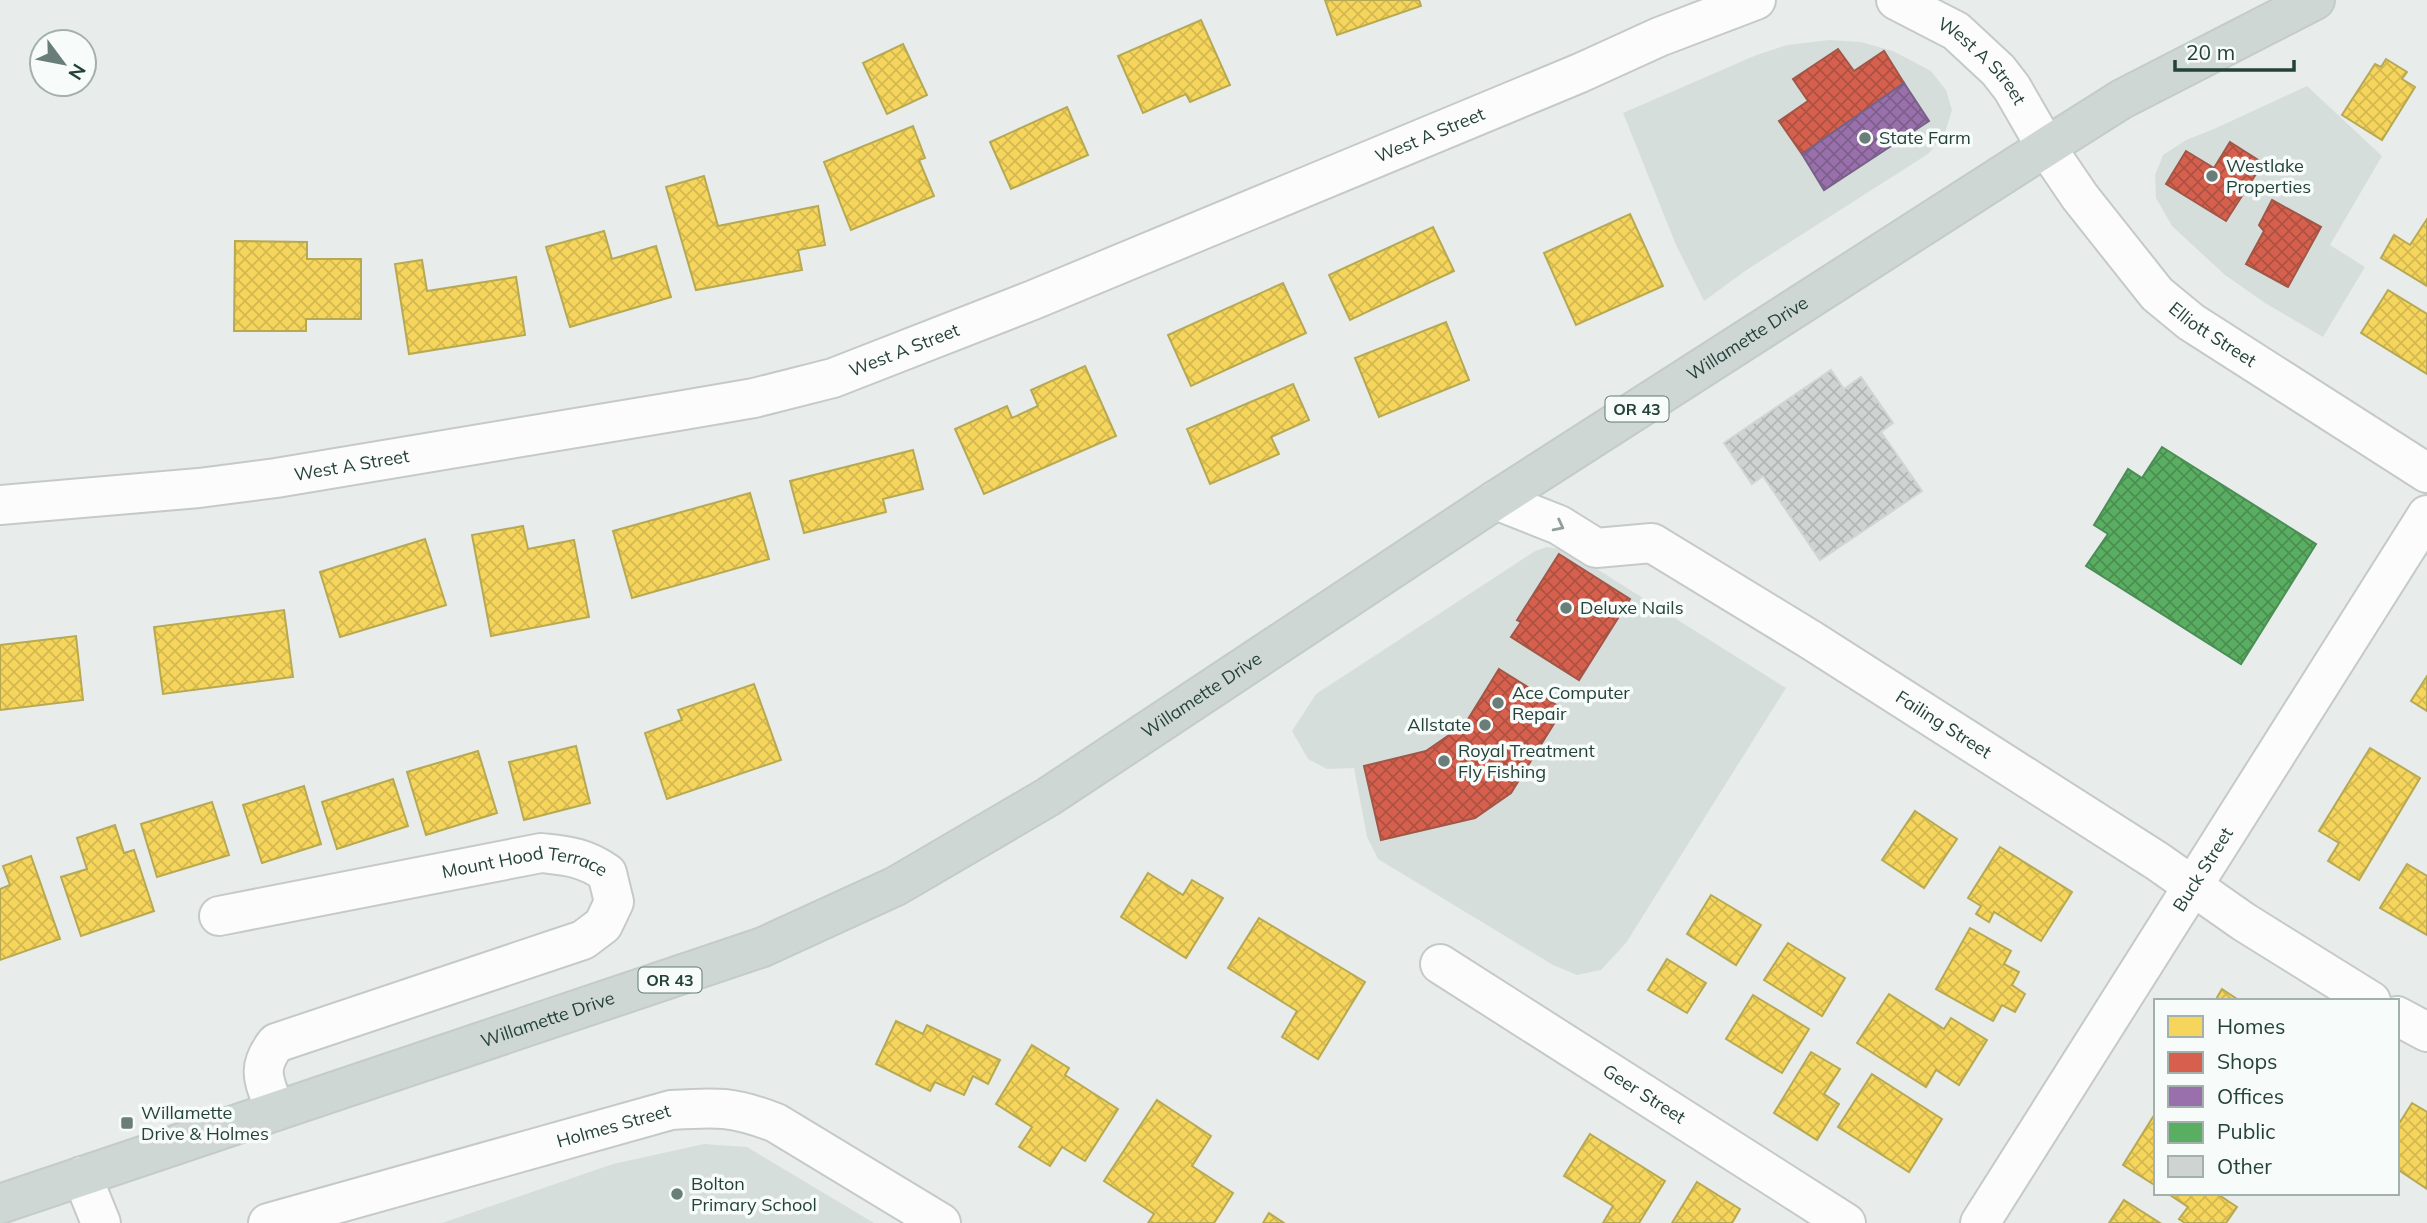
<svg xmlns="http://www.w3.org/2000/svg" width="2427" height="1223" font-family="Mulish,sans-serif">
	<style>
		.built { fill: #d6dedb }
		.homes { fill: url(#homes-cross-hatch); stroke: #b7a952; stroke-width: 2 }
		.shops { fill: url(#shops-cross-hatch); stroke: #a15747; stroke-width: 2 }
		.offices { fill: url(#offices-cross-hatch); stroke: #766289; stroke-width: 2 }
		.public { fill: url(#public-cross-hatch); stroke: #4a8e55; stroke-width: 2 }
		.building { fill: url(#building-cross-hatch); stroke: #d1d6d4; stroke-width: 2 }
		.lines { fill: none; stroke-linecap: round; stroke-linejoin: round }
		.minor-casing { stroke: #c5cac8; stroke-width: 42 }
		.major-casing { stroke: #c3ccc9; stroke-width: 42 }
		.minor { stroke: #fcfcfc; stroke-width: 38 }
		.major { stroke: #cfd7d5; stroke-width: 38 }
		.oneway { stroke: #909f9b }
		.poi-dot { fill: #697e78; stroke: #f7fbf9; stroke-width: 2.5 }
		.labels { text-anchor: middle; stroke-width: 7; stroke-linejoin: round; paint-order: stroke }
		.shield { fill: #f7fbf9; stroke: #637a73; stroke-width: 2 }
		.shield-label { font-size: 16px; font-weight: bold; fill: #24423a }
		.street-label { font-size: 18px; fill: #24423a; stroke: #f7fbf9 }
		.poi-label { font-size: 18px; fill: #24423a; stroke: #f7fbf9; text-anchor: start }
	</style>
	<defs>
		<pattern id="homes-cross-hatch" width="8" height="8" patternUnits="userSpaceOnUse" patternTransform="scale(1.75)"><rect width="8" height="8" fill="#f6d55c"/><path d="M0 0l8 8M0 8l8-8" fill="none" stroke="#d3b851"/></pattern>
		<pattern id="shops-cross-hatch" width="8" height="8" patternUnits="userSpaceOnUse" patternTransform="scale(1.75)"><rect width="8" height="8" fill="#d6604d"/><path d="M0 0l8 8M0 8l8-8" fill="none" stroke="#ad5141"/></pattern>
		<pattern id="offices-cross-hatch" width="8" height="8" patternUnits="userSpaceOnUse" patternTransform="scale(1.75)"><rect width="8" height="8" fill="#9970ab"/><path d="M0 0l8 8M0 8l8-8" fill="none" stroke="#7d5e8c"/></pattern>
		<pattern id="public-cross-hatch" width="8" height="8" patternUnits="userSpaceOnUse" patternTransform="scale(1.75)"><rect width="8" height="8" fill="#5aae61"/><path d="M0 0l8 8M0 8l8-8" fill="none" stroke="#4a8f51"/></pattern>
		<pattern id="building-cross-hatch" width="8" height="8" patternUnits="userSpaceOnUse" patternTransform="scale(1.75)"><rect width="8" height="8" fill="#cfd4d2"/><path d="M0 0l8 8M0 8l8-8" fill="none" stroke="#b2b7b5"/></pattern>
	</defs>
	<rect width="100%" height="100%" fill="#e8edeb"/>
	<g class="built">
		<path d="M1829 40 1861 42 1893 51 1931 71 1946 90 1952 110 1944 136 1928 154 1748 269 1704 301 1676 245 1623 113 1754 56 1787 45Z"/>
		<path d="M2307 86 2382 156 2330 245 2365 267 2323 337 2265 303 2225 275 2172 226 2156 198 2155 175 2163 155 2186 140 2214 129Z"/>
		<path d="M1547 547 1561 549 1581 559 1786 688 1626 943 1601 970 1577 975 1553 965 1378 859 1367 837 1354 768 1327 769 1308 759 1292 731 1316 694 1535 551Z"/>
		<path d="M704 1144 747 1147 874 1223H442L613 1164Z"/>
	</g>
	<g class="homes">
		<path d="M1325 0H1419L1421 6 1337 35Z"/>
		<path d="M1201 20 1230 85 1190 102 1186 94 1143 113 1118 56Z"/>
		<path d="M903 44 927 95 887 114 863 63Z"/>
		<path d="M2386 59 2407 72 2402 79 2415 87 2382 140 2342 115 2375 64 2381 67Z"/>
		<path d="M1067 107 1088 155 1011 189 990 142Z"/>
		<path d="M913 126 925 158 919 160 934 196 851 230 824 162Z"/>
		<path d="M704 176 718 226 818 206 825 245 798 250 802 270 696 290 666 187Z"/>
		<path d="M1630 214 1663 286 1576 325 1544 253Z"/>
		<path d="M2427 219V286L2381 258 2394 235 2410 245Z"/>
		<path d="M1433 227 1454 271 1350 320 1329 275Z"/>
		<path d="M604 231 612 259 656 246 671 297 570 327 546 247Z"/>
		<path d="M235 241 307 242V259H361V319H306V331H234Z"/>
		<path d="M422 260 427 291 516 277 525 335 409 354 395 264Z"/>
		<path d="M1283 283 1306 333 1191 386 1168 335Z"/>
		<path d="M2388 290 2427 314V374L2361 333Z"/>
		<path d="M1446 322 1469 380 1379 417 1355 358Z"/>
		<path d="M1085 366 1116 436 984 494 955 429 1007 406 1012 418 1038 406 1031 390Z"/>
		<path d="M1293 384 1309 420 1271 437 1279 454 1210 484 1187 429Z"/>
		<path d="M913 450 923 489 883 499 886 512 804 533 790 481Z"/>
		<path d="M750 493 769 559 632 598 613 531Z"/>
		<path d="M523 526 528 549 574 540 589 617 491 636 472 535Z"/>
		<path d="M425 539 446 605 340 637 320 572Z"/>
		<path d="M284 610 293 677 163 694 154 627Z"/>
		<path d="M76 636 83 700 0 710V645Z"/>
		<path d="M2427 676V711L2411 701Z"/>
		<path d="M754 684 781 760 667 799 645 733 682 720 678 710Z"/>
		<path d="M576 746 590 803 524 820 509 762Z"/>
		<path d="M2370 748 2420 778 2359 880 2328 861 2339 843 2319 831Z"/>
		<path d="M478 751 497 813 426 835 407 772Z"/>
		<path d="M393 779 408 826 337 849 322 802Z"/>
		<path d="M304 786 321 844 262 863 243 805Z"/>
		<path d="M212 802 229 855 157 877 141 824Z"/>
		<path d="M1915 811 1957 839 1924 888 1882 860Z"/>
		<path d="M115 825 124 853 134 850 154 911 81 936 61 877 87 869 77 838Z"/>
		<path d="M2000 847 2072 892 2041 941 1994 912 1989 922 1976 914 1981 906 1968 898Z"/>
		<path d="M31 856 60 939 0 960V889L10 885 3 866Z"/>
		<path d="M2407 864 2427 876V935L2380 908Z"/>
		<path d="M1148 873 1183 895 1192 880 1223 898 1186 958 1121 917Z"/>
		<path d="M1711 895 1761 925 1736 965 1687 934Z"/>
		<path d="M1259 918 1365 982 1318 1059 1282 1037 1297 1011 1228 968Z"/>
		<path d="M1970 928 2011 951 2004 964 2019 972 2012 985 2025 994 2015 1012 2002 1005 1993 1021 1936 989Z"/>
		<path d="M1788 943 1845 978 1822 1016 1764 980Z"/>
		<path d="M1667 959 1706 983 1687 1013 1648 990Z"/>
		<path d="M2222 989 2240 1001H2215Z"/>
		<path d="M1889 994 1944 1029 1951 1018 1987 1040 1959 1085 1936 1070 1926 1087 1857 1043Z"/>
		<path d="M1753 995 1809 1029 1782 1073 1726 1039Z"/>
		<path d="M896 1021 923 1034 927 1025 1000 1060 988 1084 973 1076 964 1095 935 1082 930 1091 876 1064Z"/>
		<path d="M1032 1045 1069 1068 1065 1075 1118 1109 1085 1161 1062 1147 1050 1166 1019 1147 1032 1127 996 1104Z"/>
		<path d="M1811 1052 1840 1069 1824 1094 1839 1104 1817 1140 1774 1113Z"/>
		<path d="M1872 1074 1942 1119 1909 1172 1838 1127Z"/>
		<path d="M1157 1100 1211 1136 1192 1166 1233 1193 1214 1223H1148L1154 1214 1104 1181Z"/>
		<path d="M2412 1103 2427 1112V1189L2397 1169V1120L2400 1122Z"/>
		<path d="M2153 1117 2156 1119V1186L2123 1165Z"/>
		<path d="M1590 1134 1665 1181 1639 1223H1603L1613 1206 1564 1176Z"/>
		<path d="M1697 1182 1740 1209 1732 1223H1672Z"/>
		<path d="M2167 1193H2216L2237 1207 2226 1223H2185L2179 1219 2188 1207Z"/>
		<path d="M2124 1200 2160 1223H2109Z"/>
		<path d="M1269 1213 1284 1223H1263Z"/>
	</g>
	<g class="shops">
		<path d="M1838 49 1854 71 1884 51 1904 83 1802 154 1779 121 1808 101 1793 79Z"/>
		<path d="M2230 142 2263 163 2226 221 2166 184 2186 151 2214 168Z"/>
		<path d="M2272 200 2321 227 2288 287 2246 264 2264 231 2259 225Z"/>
		<path d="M1559 554 1630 599 1579 680 1511 637 1521 622 1517 620Z"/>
		<path d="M1499 669 1563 709 1511 793 1475 818 1381 840 1364 766 1426 751 1465 724Z"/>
	</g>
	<path class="offices" d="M1904 83 1929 121 1824 190 1802 154Z"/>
	<path class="public" d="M2162 447 2316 544 2241 664 2086 566 2108 534 2094 525 2128 469 2142 478Z"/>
	<path class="building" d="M1831 370 1844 389 1861 377 1893 423 1881 432 1922 491 1820 560 1763 476 1752 484 1724 443Z"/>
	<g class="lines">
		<g class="minor-casing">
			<g id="minor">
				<path id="s1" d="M1896 0 1956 31 1998 70 2012 88 2046 147 2080 197 2157 294 2191 322 2427 473"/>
				<path id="s2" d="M1496 500 1559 525 1596 548 1652 543 1811 640 2157 861 2244 922 2371 1001"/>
				<path id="s3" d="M0 505 199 488 276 478 684 410 754 398 833 378 1033 300 1580 73 1659 37 1756 0"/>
				<path id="s4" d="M219 916 541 853C568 856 584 857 607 873L614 902 603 925 583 940 276 1043C255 1070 265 1081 275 1111"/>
				<path id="s5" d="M1440 964 1846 1223"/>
				<path d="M2397 1016 2427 1032"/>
				<path d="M82 1176 101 1223"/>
				<path id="s6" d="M268 1223 671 1110C716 1107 733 1106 776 1123L941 1223"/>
				<path id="s7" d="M1980 1223 2427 515"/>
			</g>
		</g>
		<g class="major-casing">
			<g id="major">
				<path id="s8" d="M0 1204 763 947 896 886 1048 797 1496 500 2046 147 2122 99 2315 0"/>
			</g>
		</g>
		<use href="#minor" class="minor"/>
		<use href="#major" class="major"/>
	</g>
	<defs><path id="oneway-chevron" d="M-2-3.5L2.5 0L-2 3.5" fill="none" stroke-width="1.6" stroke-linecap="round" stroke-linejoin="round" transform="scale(1.75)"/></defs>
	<use class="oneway" href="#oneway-chevron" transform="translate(1559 526) rotate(27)"/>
	<g class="poi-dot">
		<circle cx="1865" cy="138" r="7"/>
		<circle cx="2212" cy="176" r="7"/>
		<circle cx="1566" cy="608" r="7"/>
		<circle cx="1498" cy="703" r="7"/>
		<circle cx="1485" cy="725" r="7"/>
		<circle cx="1444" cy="761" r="7"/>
		<rect x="120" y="1116" width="14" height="14" rx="3.5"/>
		<circle cx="677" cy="1194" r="7"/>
	</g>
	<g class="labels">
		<g class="shield">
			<rect x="1605.5" y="396.5" width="63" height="25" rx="5"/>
			<rect x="638.5" y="967.5" width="63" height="25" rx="5"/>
		</g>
		<g class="shield-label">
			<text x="1637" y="415">OR 43</text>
			<text x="670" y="986">OR 43</text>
		</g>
		<g class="street-label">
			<text dy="6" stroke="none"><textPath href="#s1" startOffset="107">West A Street</textPath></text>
			<text dy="6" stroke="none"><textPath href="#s3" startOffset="1488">West A Street</textPath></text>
			<text dy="6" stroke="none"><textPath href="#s1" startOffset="469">Elliott Street</textPath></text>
			<text dy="6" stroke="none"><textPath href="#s8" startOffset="1964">Willamette Drive</textPath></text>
			<text dy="6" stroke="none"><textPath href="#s3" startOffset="920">West A Street</textPath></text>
			<text dy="6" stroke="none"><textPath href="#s3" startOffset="354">West A Street</textPath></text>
			<text dy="6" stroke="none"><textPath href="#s8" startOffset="1312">Willamette Drive</textPath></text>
			<text dy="6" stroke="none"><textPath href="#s2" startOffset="511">Failing Street</textPath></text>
			<text dy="6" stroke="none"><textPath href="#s7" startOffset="418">Buck Street</textPath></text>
			<text dy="6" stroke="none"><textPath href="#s4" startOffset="312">Mount Hood Terrace</textPath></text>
			<text dy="6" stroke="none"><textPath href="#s8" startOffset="578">Willamette Drive</textPath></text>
			<text dy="6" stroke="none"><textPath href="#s5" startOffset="242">Geer Street</textPath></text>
			<text dy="6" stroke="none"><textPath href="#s6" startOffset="359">Holmes Street</textPath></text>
		</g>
		<g class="poi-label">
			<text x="1879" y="144">State Farm</text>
			<text x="2226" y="172">Westlake<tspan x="2226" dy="21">Properties</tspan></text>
			<text x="1580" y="614">Deluxe Nails</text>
			<text x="1512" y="699">Ace Computer<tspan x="1512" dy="21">Repair</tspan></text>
			<text x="1471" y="731" text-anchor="end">Allstate</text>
			<text x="1458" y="757">Royal Treatment<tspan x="1458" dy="21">Fly Fishing</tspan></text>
			<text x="141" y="1119">Willamette<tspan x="141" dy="21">Drive &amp; Holmes</tspan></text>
			<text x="691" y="1190">Bolton<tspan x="691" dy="21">Primary School</tspan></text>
		</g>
	</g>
	<rect x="2154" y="999" width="245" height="196" fill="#f7fbf9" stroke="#a3b1ad" stroke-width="2"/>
	<rect x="2168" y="1016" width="35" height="21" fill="#f6d55c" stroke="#a3b1ad" stroke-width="2"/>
	<text x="2217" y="1034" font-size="21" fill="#24423a">Homes</text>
	<rect x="2168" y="1052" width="35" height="21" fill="#d6604d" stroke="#a3b1ad" stroke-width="2"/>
	<text x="2217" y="1069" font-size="21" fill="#24423a">Shops</text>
	<rect x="2168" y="1086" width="35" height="21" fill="#9970ab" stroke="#a3b1ad" stroke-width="2"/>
	<text x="2217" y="1104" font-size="21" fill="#24423a">Offices</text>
	<rect x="2168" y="1122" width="35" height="21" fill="#5aae61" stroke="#a3b1ad" stroke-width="2"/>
	<text x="2217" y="1139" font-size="21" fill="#24423a">Public</text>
	<rect x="2168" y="1156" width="35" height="21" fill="#cfd4d2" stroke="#a3b1ad" stroke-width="2"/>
	<text x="2217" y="1174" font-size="21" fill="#24423a">Other</text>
	<g transform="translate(63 63) rotate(122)"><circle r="33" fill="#f7fbf9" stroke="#a3b1ad" stroke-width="2"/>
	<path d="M0-5L12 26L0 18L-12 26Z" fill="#697e78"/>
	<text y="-10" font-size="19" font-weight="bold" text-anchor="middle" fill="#24423a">N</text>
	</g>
	<path d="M2175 60v10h119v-10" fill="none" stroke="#24423a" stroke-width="3.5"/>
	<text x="2186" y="60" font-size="21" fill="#24423a" stroke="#f7fbf9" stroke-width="5" paint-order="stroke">20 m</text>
</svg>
